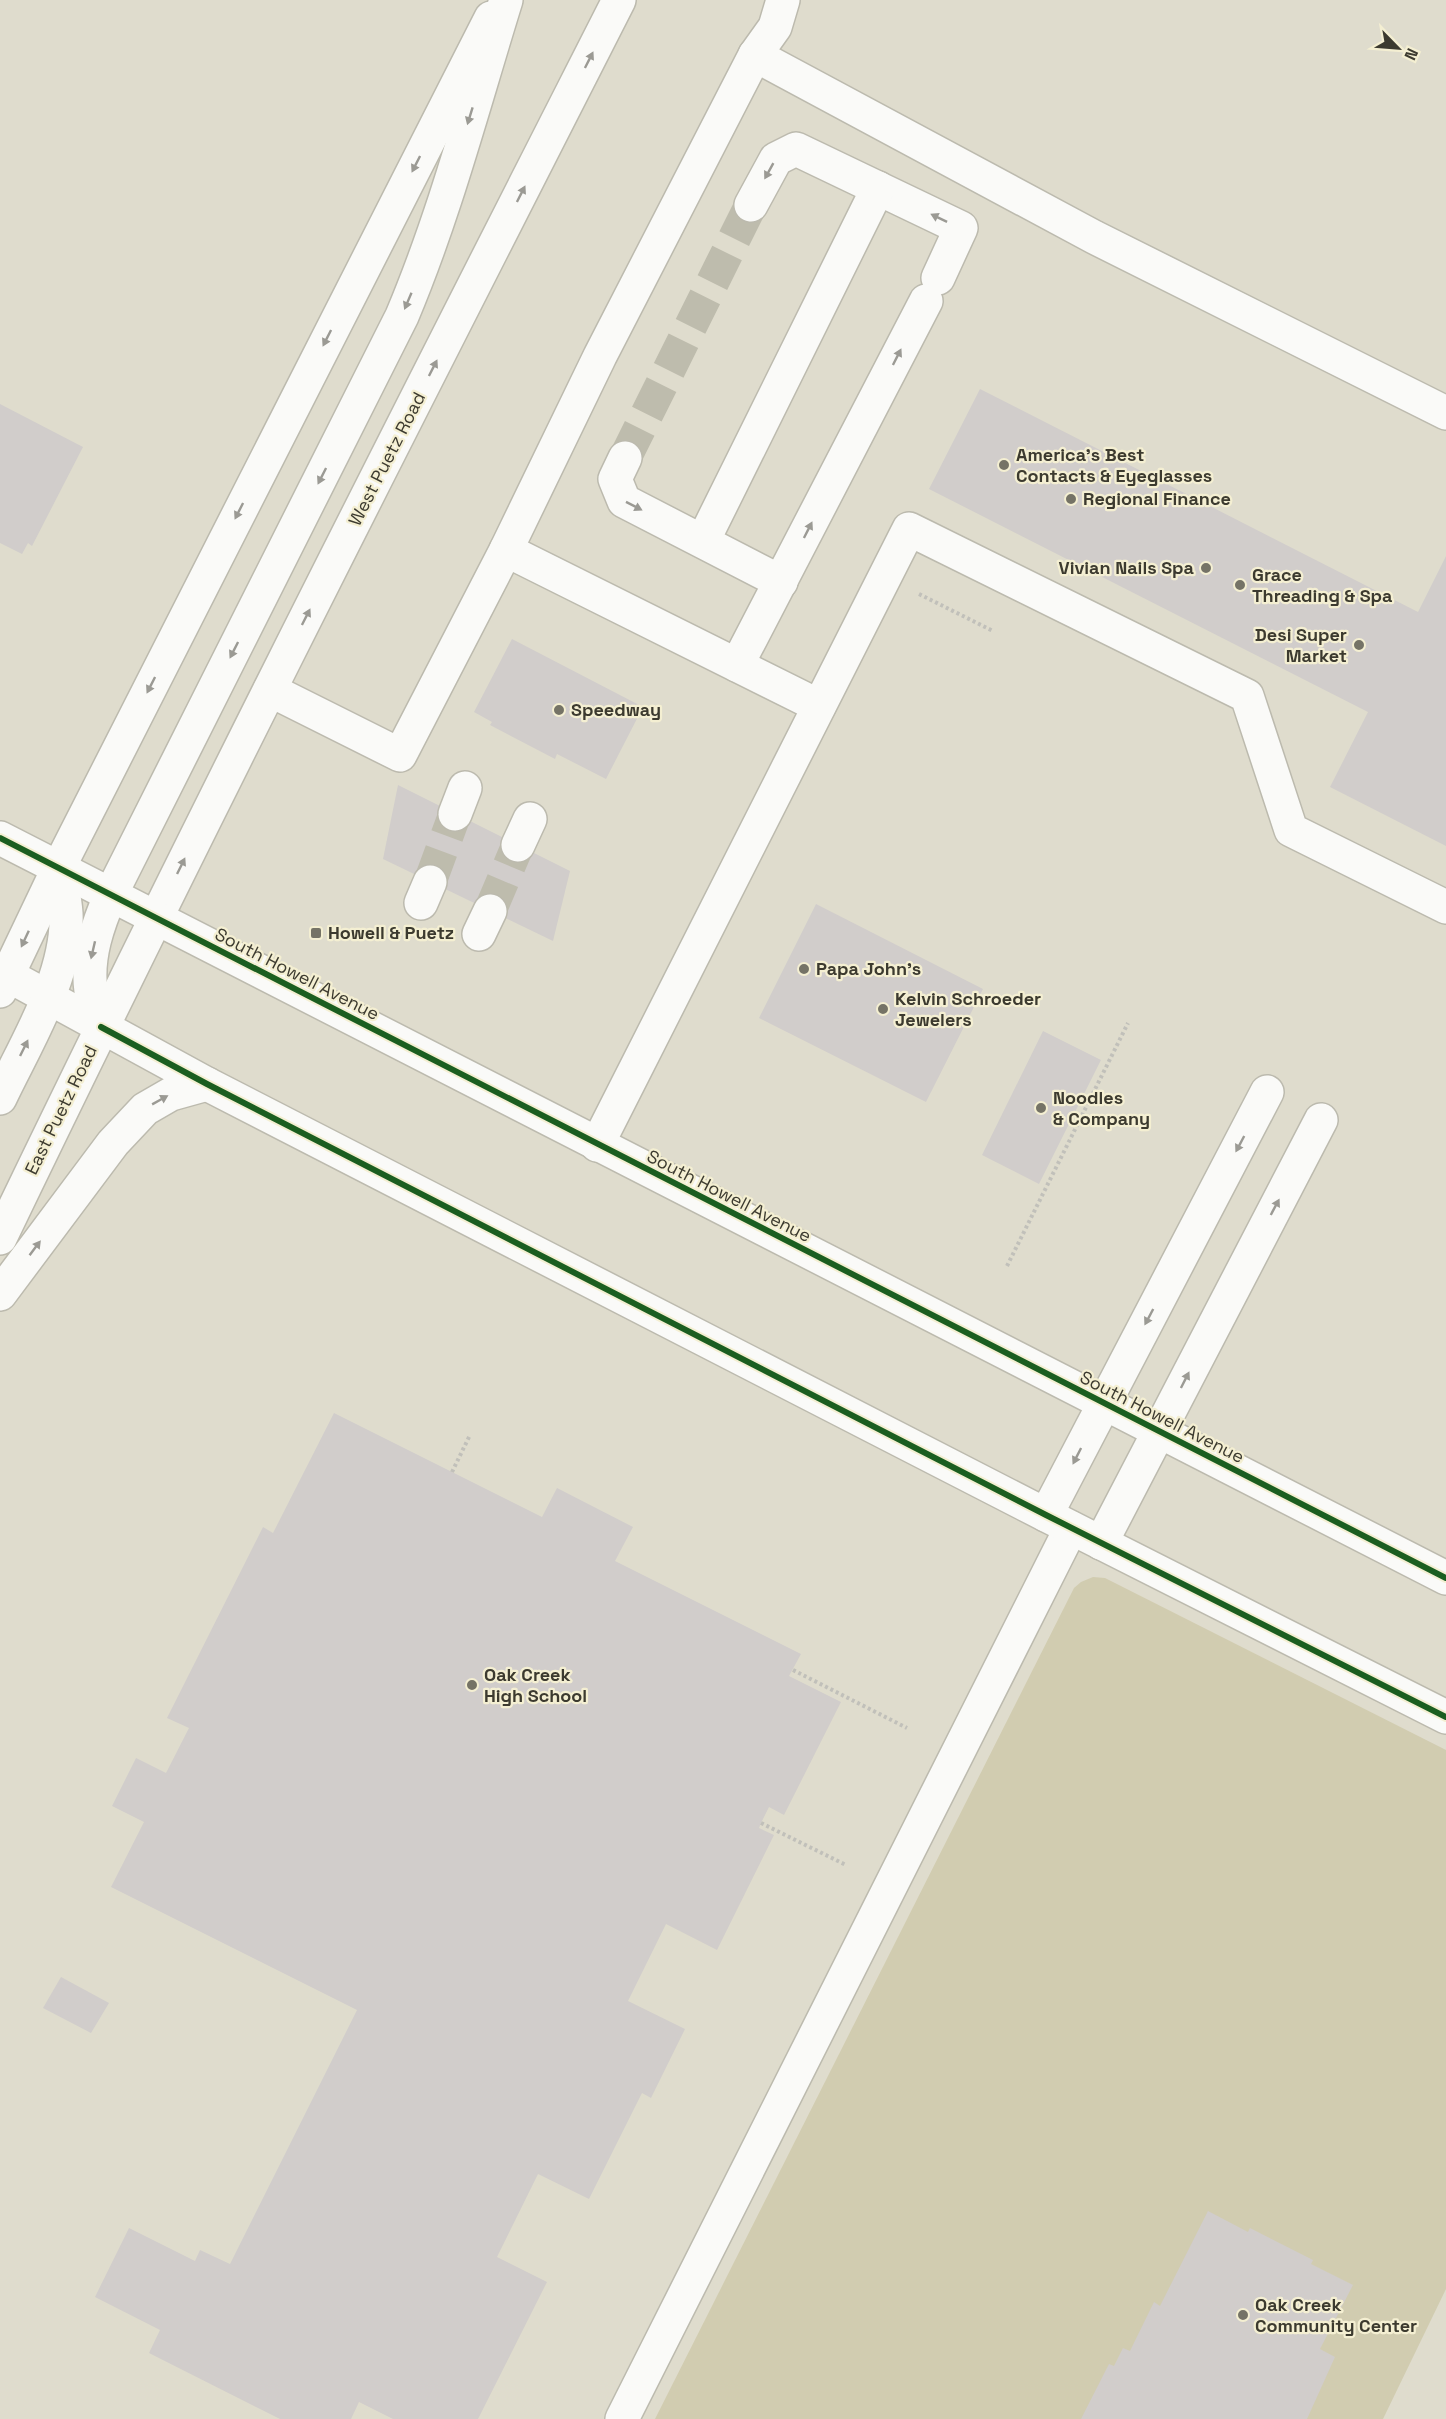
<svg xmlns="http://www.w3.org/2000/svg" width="1446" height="2419" font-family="'Space Grotesk',sans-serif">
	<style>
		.green { fill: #d1ccb0 }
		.building { fill: #d1cdcb }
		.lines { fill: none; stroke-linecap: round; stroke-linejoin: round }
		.minor-tunnel { stroke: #bebcad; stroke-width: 33; stroke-dasharray: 33 16; stroke-linecap: butt }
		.minor-casing { stroke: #bcbaae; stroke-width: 36 }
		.major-casing { stroke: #bcbaae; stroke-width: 36 }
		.path { stroke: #c1c0ba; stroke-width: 4; stroke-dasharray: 3 3; stroke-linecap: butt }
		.minor { stroke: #fafaf8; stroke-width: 33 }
		.major { stroke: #fafaf8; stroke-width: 33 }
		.cycleway-casing { stroke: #f4efd2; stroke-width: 10 }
		.cycleway { stroke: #1b5e20; stroke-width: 6 }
		.oneway { fill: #9b9a94 }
		.poi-dot { fill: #757366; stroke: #f4efd2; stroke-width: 2 }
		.labels { text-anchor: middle; stroke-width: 4.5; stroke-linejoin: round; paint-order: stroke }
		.poi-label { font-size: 18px; font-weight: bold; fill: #3c3a2f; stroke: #f4efd2; text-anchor: start }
		.street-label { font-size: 18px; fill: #3c3a2f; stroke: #f4efd2 }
	</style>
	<rect width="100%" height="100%" fill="#dfdccd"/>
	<path class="green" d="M1093 1577 1105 1578 1446 1750V2289L1383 2419H655L1074 1588 1081 1582Z"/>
	<g class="building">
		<path d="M980 389 1418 612 1446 556V846L1330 787 1368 712 929 489Z"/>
		<path d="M0 404 83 447 32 546 28 543 22 554 0 543Z"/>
		<path d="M512 639 643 707 606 779 557 754 555 759 490 725 492 722 474 712Z"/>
		<path d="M398 785 570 871 553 941 383 859Z"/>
		<path d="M816 904 983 989 926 1102 759 1018Z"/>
		<path d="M1043 1031 1101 1060 1039 1184 982 1155Z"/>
		<path d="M334 1413 542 1517 557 1488 633 1527 615 1561 801 1654 789 1676 841 1702 784 1815 769 1807 761 1823 759 1828 774 1835 717 1950 666 1924 628 2001 685 2029 651 2098 642 2093 589 2199 538 2174 497 2257 547 2282 478 2419H393L359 2402 351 2419H280L149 2353 160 2330 95 2297 129 2228 195 2261 200 2250 230 2264 357 2010 111 1887 144 1822 112 1806 136 1758 166 1773 189 1728 167 1718 263 1527 273 1533Z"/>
		<path d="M61 1977 109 2003 91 2033 43 2008Z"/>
		<path d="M1208 2211 1248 2232 1250 2228 1313 2260 1311 2264 1353 2285 1320 2349 1335 2357 1307 2419H1081L1109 2364 1114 2366 1123 2348 1130 2351 1154 2302 1160 2306Z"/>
	</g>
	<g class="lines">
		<g class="minor-tunnel">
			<path d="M625 458 751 205"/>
			<path d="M430 882 455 814"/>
			<path d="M490 911 518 845"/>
		</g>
		<g class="minor-casing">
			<g id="minor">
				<path d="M755 55 1094 237 1446 413"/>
				<path d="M751 205 776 159 796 149 961 228 938 278"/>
				<path d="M625 458 615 479 624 501 781 582"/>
				<path d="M703 541 878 188"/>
				<path d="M506 550 819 706"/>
				<path d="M737 665 926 301"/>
				<path d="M270 690 400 755 506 550 600 356 755 55 775 27 783 0"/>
				<path d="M455 814 465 788"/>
				<path d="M518 845 530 819"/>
				<path d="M421 903 430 882"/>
				<path d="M479 934 490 911"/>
				<path d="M0 991 59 867 491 18"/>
				<path d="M597 1145 909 529 1247 696 1291 830 1446 907"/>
				<path d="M0 1238C200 822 410 411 619 0"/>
				<path d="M1046 1515 1267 1092"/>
				<path d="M1101 1543 1321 1120"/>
				<path d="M622 2419 1071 1528"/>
			</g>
		</g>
		<g class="major-casing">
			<g id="major">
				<path d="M0 838 1446 1578"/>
				<path d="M0 971 207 1084 1046 1515 1446 1717"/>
				<path d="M101 1027C98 1015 92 1003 91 991 86 957 98 924 111 894L402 316C445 214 473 106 506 0"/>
				<path d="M0 1098C26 1043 69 975 66 913 65 898 61 882 59 867"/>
				<path d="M0 1294 113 1143 145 1109 171 1094 207 1084"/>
			</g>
		</g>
		<g class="path">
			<path d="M919 594 993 631"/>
			<path d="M1007 1266 1128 1023"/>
			<path d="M452 1472 470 1435"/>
			<path d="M793 1670 907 1728"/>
			<path d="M761 1823 846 1865"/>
		</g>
		<use href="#minor" class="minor"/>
		<use href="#major" class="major"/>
		<g class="cycleway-casing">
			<g id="cycleway">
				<path d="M0 838 1446 1578"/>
				<path d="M101 1027 207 1084 1046 1515 1446 1717"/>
			</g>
		</g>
		<use href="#cycleway" class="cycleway"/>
	</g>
	<defs><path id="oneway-solid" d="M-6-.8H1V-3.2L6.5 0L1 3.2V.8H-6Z" transform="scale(1.5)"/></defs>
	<g class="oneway">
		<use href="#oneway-solid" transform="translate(589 60) rotate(-63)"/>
		<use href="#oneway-solid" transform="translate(470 116) rotate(107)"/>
		<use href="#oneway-solid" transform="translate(416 164) rotate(117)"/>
		<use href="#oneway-solid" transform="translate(769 171) rotate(119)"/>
		<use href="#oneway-solid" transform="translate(521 194) rotate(-63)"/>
		<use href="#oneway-solid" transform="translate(939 218) rotate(-154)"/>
		<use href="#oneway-solid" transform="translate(408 301) rotate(113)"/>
		<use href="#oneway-solid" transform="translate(327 338) rotate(117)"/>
		<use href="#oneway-solid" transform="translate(897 357) rotate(-63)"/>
		<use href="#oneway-solid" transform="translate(433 368) rotate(-63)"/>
		<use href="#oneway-solid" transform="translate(322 476) rotate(117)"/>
		<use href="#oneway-solid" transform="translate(634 506) rotate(27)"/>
		<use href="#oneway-solid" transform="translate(239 511) rotate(117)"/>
		<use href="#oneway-solid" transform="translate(808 530) rotate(-63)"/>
		<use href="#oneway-solid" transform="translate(306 617) rotate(-63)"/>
		<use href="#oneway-solid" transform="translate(234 650) rotate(117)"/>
		<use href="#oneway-solid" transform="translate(151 685) rotate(117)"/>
		<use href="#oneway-solid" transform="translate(181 866) rotate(-64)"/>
		<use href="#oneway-solid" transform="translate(25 939) rotate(115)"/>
		<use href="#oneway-solid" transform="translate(93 950) rotate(103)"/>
		<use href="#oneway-solid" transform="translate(24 1048) rotate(-64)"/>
		<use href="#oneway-solid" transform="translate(160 1100) rotate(-29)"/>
		<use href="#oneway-solid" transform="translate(1240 1144) rotate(118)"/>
		<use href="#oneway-solid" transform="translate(1275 1207) rotate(-62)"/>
		<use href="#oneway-solid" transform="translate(35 1248) rotate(-53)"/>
		<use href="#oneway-solid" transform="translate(1149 1317) rotate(118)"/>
		<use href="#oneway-solid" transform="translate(1185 1380) rotate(-63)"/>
		<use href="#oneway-solid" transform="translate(1077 1456) rotate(117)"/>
	</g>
	<g class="poi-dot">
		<circle cx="1004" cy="465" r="6"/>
		<circle cx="1071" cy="499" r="6"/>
		<circle cx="1206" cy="568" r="6"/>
		<circle cx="1240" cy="585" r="6"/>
		<circle cx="1359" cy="645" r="6"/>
		<circle cx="559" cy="710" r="6"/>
		<rect x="310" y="927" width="12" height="12" rx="3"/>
		<circle cx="804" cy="969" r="6"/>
		<circle cx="883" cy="1009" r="6"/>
		<circle cx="1041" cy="1108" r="6"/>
		<circle cx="472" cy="1685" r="6"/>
		<circle cx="1243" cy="2315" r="6"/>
	</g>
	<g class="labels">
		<g class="poi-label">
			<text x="1016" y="461">America's Best<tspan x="1016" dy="21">Contacts &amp; Eyeglasses</tspan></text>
			<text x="1083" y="505">Regional Finance</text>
			<text x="1194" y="574" text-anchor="end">Vivian Nails Spa</text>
			<text x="1252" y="581">Grace<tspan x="1252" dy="21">Threading &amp; Spa</tspan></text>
			<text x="1347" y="641" text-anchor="end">Desi Super<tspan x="1347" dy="21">Market</tspan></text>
			<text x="571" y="716">Speedway</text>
			<text x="328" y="939">Howell &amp; Puetz</text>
			<text x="816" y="975">Papa John's</text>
			<text x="895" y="1005">Kelvin Schroeder<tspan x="895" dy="21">Jewelers</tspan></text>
			<text x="1053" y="1104">Noodles<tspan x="1053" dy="21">&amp; Company</tspan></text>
			<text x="484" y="1681">Oak Creek<tspan x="484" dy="21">High School</tspan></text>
			<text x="1255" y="2311">Oak Creek<tspan x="1255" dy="21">Community Center</tspan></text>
		</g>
		<g class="street-label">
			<text transform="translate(387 459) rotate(-63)" y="6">West Puetz Road</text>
			<text transform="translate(297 974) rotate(27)" y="6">South Howell Avenue</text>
			<text transform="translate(61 1110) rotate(-64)" y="6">East Puetz Road</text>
			<text transform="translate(729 1196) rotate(27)" y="6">South Howell Avenue</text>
			<text transform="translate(1162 1417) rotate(27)" y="6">South Howell Avenue</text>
		</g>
	</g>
	<g transform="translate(1398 48) rotate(115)" stroke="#f4efd2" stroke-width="4.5" paint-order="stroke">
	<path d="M0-4.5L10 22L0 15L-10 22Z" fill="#3c3a2f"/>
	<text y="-9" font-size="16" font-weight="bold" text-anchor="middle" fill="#3c3a2f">N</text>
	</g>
</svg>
